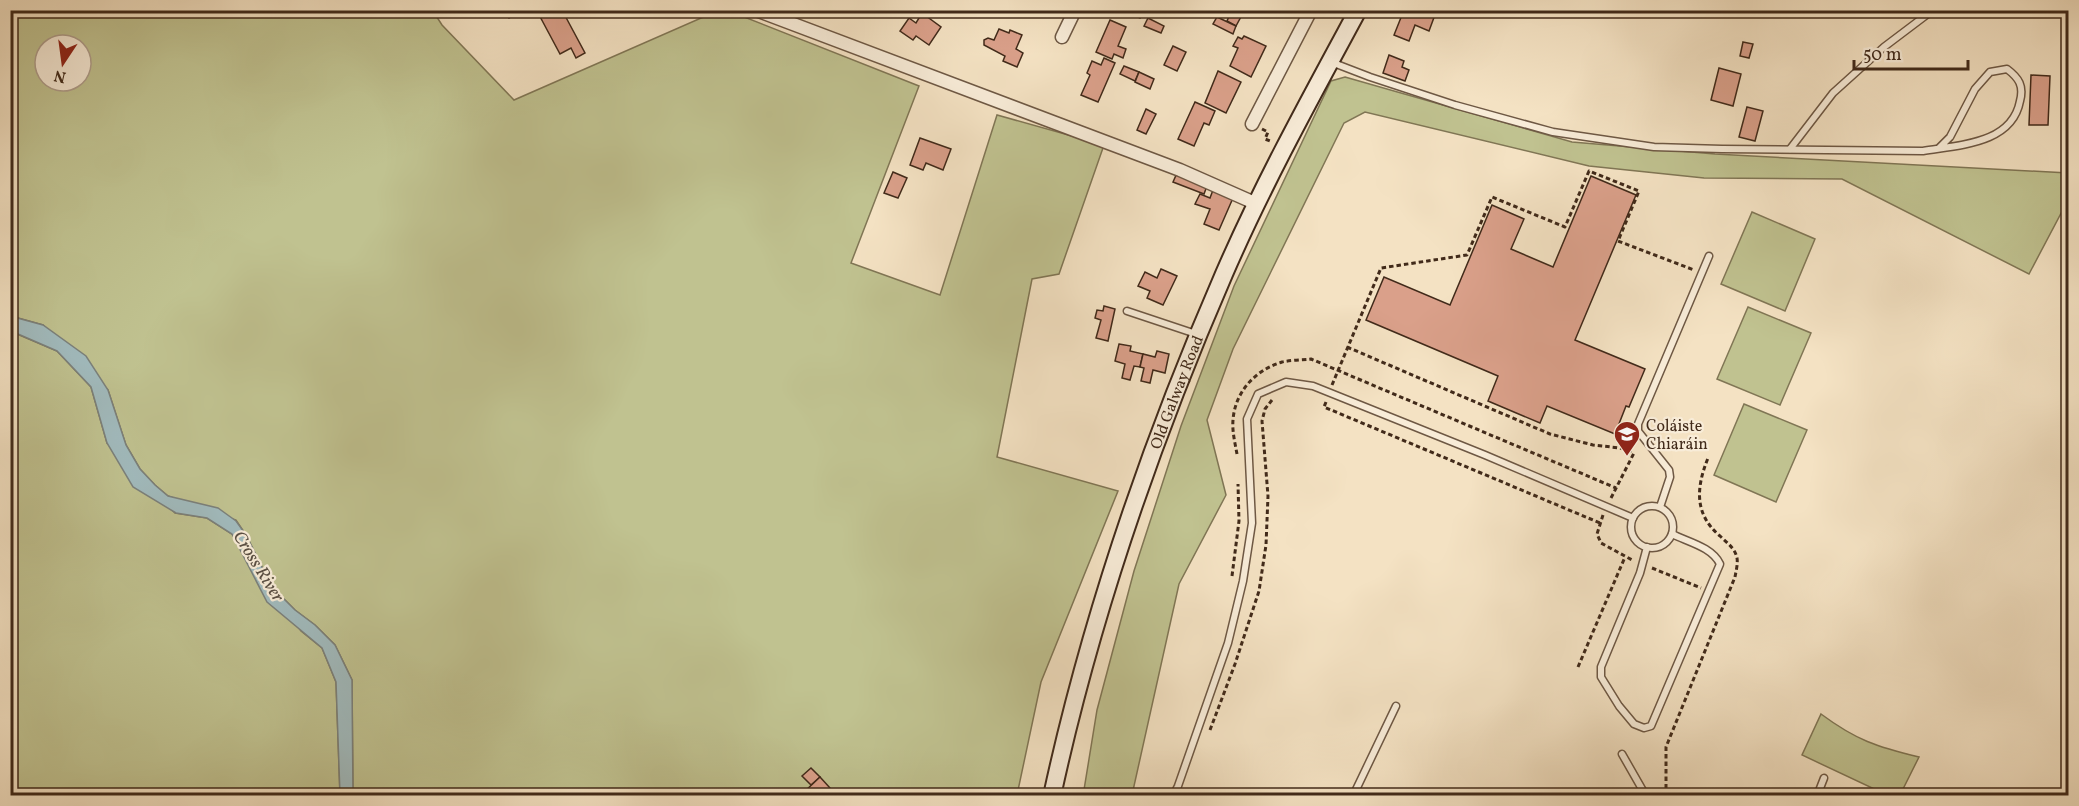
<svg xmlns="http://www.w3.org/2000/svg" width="2079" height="806" font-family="Vollkorn,serif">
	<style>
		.green { fill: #c0c290; stroke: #807655; stroke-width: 1.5; fill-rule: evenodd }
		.water { fill: #a1bbbe; stroke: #7b817c; stroke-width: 1.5 }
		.building { fill: #daa08a; stroke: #412a1a; stroke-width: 1.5 }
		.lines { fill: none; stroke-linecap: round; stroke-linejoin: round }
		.lane-casing { stroke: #6e5844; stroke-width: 9 }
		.street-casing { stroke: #6e5844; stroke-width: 15 }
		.secondary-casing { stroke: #412a1a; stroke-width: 20 }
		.path { stroke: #412a1a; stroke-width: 3; stroke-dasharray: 4.5 3; stroke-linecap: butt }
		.lane { stroke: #f8ecd8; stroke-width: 6 }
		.street { stroke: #f8ecd8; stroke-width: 12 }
		.secondary { stroke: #f8ecd8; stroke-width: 16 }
		.labels { text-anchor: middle; stroke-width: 4.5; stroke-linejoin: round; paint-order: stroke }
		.street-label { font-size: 16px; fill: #412a1a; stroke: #f8ecd8 }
		.poi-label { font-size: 16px; fill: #412a1a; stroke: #f8ecd8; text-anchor: start }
		.water-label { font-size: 18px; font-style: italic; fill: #594e43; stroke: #f8ecd8 }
	</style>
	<rect width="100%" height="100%" fill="#f4e2c3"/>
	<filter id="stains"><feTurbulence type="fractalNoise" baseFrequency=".00333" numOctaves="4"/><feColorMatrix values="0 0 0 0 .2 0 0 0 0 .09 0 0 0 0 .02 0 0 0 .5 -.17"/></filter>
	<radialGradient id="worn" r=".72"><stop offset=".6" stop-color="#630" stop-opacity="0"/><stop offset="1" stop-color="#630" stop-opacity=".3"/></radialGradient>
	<g class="green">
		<path d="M10 11H433L442 25 514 100 717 11H729L919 86 851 263 940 295 997 115 1104 145 1059 274 1032 279 997 457 1118 491 1041 682 1017 795H353L352 680 335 645 315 625 295 610 272 587 246 535 236 520 168 496 155 485 140 469 126 445 108 390 43 325 11 316ZM45 45H81V81H45Z"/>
		<path d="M1345 77 1572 142 1715 154 2068 173V200L2029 274 1842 179 1704 178 1589 166 1365 112 1344 123 1233 349 1207 420 1226 495 1179 584 1132 795 1083 796 1097 710 1134 571 1181 426 1234 286 1331 81Z"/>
		<path d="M1752 212 1815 239 1785 311 1721 284Z"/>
		<path d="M1748 307 1811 333 1780 405 1717 379Z"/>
		<path d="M10 331 57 351 91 387 107 443 175 513 207 518 232 534 301 631 322 648 336 682 340 795H11Z"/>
		<path d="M1744 404 1807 430 1776 502 1714 475Z"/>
		<path d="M1821 714C1856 740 1877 747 1919 757L1900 795H1887L1802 755Z"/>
	</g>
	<path class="water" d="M10 316 43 325 86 356 108 390 126 445 140 469 155 485 168 496 218 508 236 521 246 535 272 587 295 610 315 625 335 645 352 680 353 795H340L336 682 322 648 267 602 232 534 207 518 176 513 133 487 107 443 91 387 57 351 11 331Z"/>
	<g class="building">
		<path d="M505 10H523L509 18Z"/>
		<path d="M562 10 585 53 576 58 571 48 560 54 537 11Z"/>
		<path d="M1123 10H1143L1140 18Z"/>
		<path d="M1232 10 1243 13 1236 26 1227 21Z"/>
		<path d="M1404 10H1433L1436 12 1429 31 1415 25 1409 41 1394 35Z"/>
		<path d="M922 13 941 27 929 45 916 36 913 40 900 31 909 18 916 23Z"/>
		<path d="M1217 17 1236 26 1233 34 1213 24Z"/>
		<path d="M1148 18 1164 26 1161 33 1144 26Z"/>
		<path d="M1110 20 1126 27 1118 46 1126 49 1123 58 1114 54 1112 59 1096 52Z"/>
		<path d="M999 29 1009 33 1010 30 1022 35 1016 49 1023 53 1017 67 1003 61 1005 56 984 45V40L988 38 994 40Z"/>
		<path d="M1244 36 1266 46 1251 77 1230 66 1238 48 1233 46 1238 37 1242 39Z"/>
		<path d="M1743 42 1753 44 1749 58 1740 56Z"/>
		<path d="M1173 46 1186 52 1177 71 1164 65Z"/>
		<path d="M1389 55 1404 61 1402 67 1409 70 1405 81 1383 73Z"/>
		<path d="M1104 58 1115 63 1098 102 1081 95 1090 75 1087 73 1092 61 1101 65Z"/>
		<path d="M1124 66 1139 72 1135 81 1120 74Z"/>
		<path d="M1719 68 1741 74 1733 106 1711 100Z"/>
		<path d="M1218 71 1241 82 1226 113 1205 103Z"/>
		<path d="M1139 72 1154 79 1150 89 1135 82Z"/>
		<path d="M2031 75 2050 76 2048 125H2029Z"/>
		<path d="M1195 102 1215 111 1209 125 1204 123 1194 146 1178 139Z"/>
		<path d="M1747 107 1763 111 1755 141 1739 137Z"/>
		<path d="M1146 109 1156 114 1146 134 1137 130Z"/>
		<path d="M920 138 951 149 943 170 926 163 923 170 910 165Z"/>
		<path d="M893 172 907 178 898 198 884 193Z"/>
		<path d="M1177 173 1207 186 1204 194 1173 182Z"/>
		<path d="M1591 176 1636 195 1575 340 1645 369 1629 407 1626 406 1615 434 1547 406 1540 423 1488 401 1498 376 1366 320 1384 277 1450 305 1492 205 1524 219 1511 249 1553 267Z"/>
		<path d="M1213 190 1233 198 1219 230 1204 224 1210 209 1195 204 1200 194 1210 198Z"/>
		<path d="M1161 269 1177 276 1163 305 1147 298 1150 291 1138 286 1145 272 1157 278Z"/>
		<path d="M1104 306 1115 309 1108 341 1096 338 1101 320 1095 318 1097 310 1103 311Z"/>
		<path d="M1119 344 1131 346 1130 351 1143 354 1140 367 1134 366 1130 380 1122 378 1125 364 1115 361Z"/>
		<path d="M1157 351 1169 354 1165 373 1153 370 1150 383 1141 381 1144 368 1140 367 1143 354 1155 357Z"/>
		<path d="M811 768 820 777 811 785 802 776Z"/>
		<path d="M820 777 830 788 823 796H803L802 794Z"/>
	</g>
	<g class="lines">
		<g class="lane-casing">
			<g id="lane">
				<path d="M1331 62 1370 77 1455 105 1553 132 1654 147 1722 149 1923 151C1959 145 2012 144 2020 101 2024 86 2019 78 2007 69L1990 72 1975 89 1950 137 1939 148"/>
				<path d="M1790 149 1833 93 1884 47 1933 10"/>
				<path d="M1127 311 1196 334"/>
				<circle cx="1652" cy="527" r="21"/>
				<path d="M1660 507 1670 477 1669 470 1638 431V424L1709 256"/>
				<path d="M1647 547 1640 573 1601 667V677L1619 706 1634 724 1644 728 1651 726 1720 564C1712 547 1688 542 1672 534"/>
				<path d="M1622 754 1646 796"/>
				<path d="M1173 796 1178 786 1228 643 1243 581 1252 523 1247 419 1258 394 1286 382 1313 386 1485 455 1633 518"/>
				<path d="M1353 796 1396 706"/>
				<path d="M1817 796 1824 778"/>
			</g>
		</g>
		<g class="street-casing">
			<g id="street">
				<path d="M756 10 1180 170 1257 204"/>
				<path d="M1062 37 1075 10"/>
				<path d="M1252 124 1311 10"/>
			</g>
		</g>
		<g class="secondary-casing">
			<g id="secondary">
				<path id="s1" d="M1052 796C1091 616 1151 442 1224 274 1263 184 1311 97 1358 10"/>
			</g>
		</g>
		<g class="path">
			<path d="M1262 129 1268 132 1265 139 1270 141"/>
			<path d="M1347 347 1550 434 1593 445 1620 448 1634 452"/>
			<path d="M1332 385 1381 268 1467 255 1492 197 1565 227 1589 171 1639 191 1618 241 1694 270"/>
			<path d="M1326 402 1324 407 1600 523"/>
			<path d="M1237 454C1235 443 1232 431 1233 420 1235 392 1255 370 1282 362 1291 360 1302 360 1311 359L1616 488"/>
			<path d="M1611 498 1634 453"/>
			<path d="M1603 515 1597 534 1601 543 1634 561"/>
			<path d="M1652 568 1701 588"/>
			<path d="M1232 576 1239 521 1238 484"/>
			<path d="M1578 667 1625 557"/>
			<path d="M1210 730 1235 664 1259 591 1266 545 1268 496 1262 421 1265 409 1272 400"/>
			<path d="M1666 796V747L1735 577C1736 571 1738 564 1737 558 1735 548 1727 543 1720 536 1694 514 1696 488 1708 458"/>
		</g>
		<use href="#lane" class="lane"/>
		<use href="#street" class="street"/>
		<use href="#secondary" class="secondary"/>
	</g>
	<defs>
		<g id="school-pin" transform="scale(1.35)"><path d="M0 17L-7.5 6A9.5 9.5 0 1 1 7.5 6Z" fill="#8f2418" stroke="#f8ecd8"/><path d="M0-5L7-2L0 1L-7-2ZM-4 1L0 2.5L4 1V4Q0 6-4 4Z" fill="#fff"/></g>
	</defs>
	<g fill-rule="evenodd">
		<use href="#school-pin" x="1627" y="434"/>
	</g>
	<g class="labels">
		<g class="street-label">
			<text dy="6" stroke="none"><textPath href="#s1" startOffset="423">Old Galway Road</textPath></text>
		</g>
		<g class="poi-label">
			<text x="1646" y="431">Coláiste<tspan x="1646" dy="18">Chiaráin</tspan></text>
		</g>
		<g class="water-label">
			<text transform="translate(259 566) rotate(58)" y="6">Cross River</text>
		</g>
	</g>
	<rect width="2079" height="806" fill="none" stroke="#f4e2c3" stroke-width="36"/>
	<rect x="12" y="12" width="2055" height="782" fill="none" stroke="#412a1a" stroke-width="3"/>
	<rect x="18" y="18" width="2043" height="770" fill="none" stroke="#412a1a" stroke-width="1.5"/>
	<g transform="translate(63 63) rotate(193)"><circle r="28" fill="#f8ecd8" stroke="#af9e8c" stroke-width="1.5"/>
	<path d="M0-4.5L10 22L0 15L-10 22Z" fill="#8f2418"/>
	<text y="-9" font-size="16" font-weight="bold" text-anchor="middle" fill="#412a1a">N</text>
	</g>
	<path d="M1854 60v9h114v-9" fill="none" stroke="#412a1a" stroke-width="3"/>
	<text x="1863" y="60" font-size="18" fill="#412a1a" stroke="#f8ecd8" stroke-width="4.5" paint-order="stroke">50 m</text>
	<rect width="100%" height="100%" filter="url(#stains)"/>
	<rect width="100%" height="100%" fill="url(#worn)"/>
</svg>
